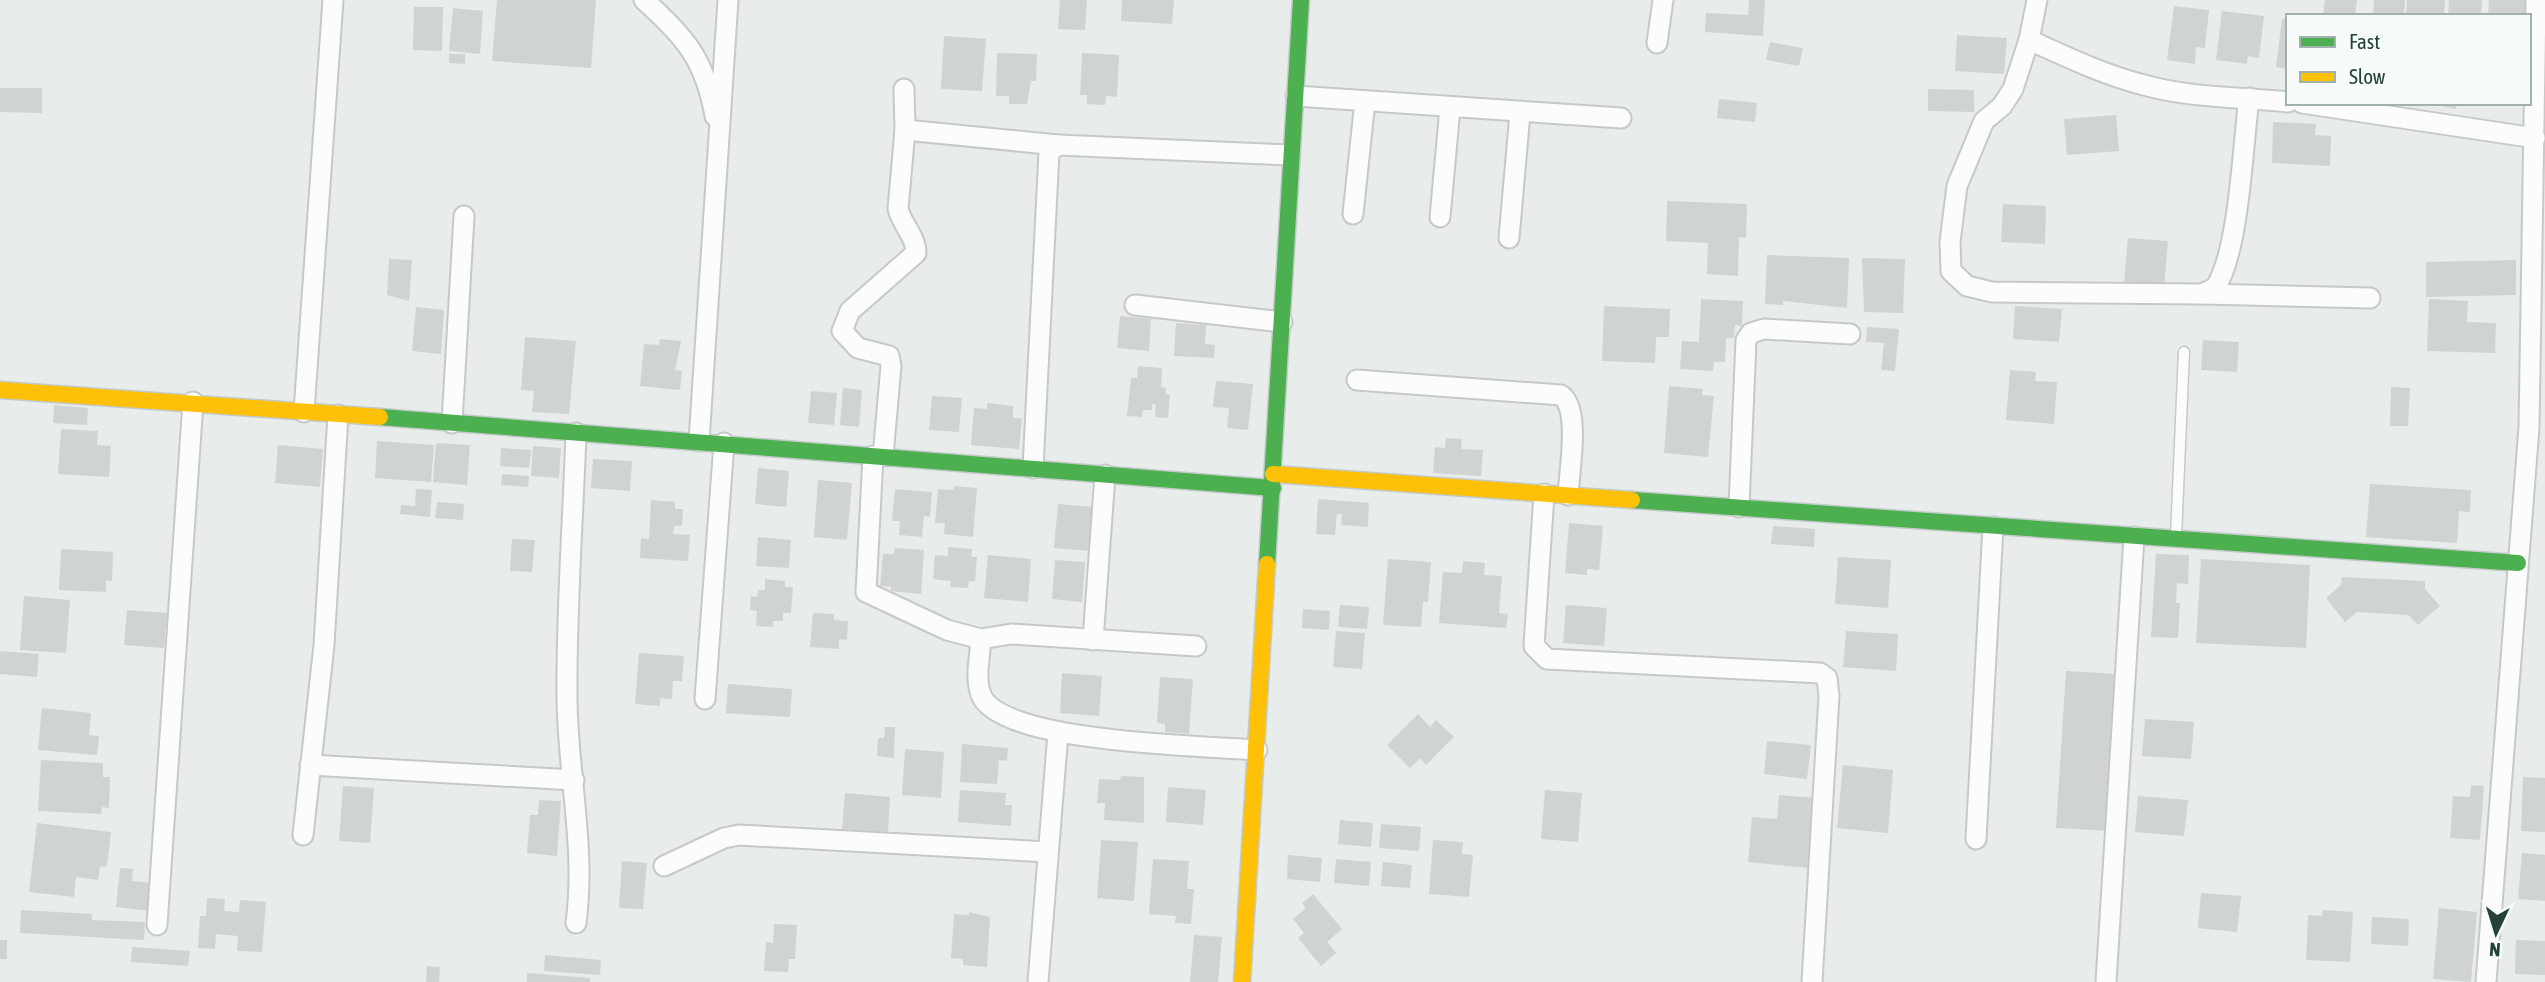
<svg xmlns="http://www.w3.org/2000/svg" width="2545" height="982" font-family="'Asap Condensed',sans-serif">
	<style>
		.building { fill: #cfd4d2 }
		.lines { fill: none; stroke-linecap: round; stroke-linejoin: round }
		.lane-casing { stroke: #c5cac8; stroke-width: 13 }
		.street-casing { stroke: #c5cac8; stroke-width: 23 }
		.fast-casing { stroke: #c3cbc8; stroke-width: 19 }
		.slow-casing { stroke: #c3cbc8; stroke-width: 19 }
		.lane { stroke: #fcfcfc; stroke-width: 10 }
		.street { stroke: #fcfcfc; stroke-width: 19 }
		.fast { stroke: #4caf50; stroke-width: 16 }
		.slow { stroke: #ffc107; stroke-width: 16 }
	</style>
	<rect width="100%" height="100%" fill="#e8edeb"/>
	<g class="building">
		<path d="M497 0H596L591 68 492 61Z"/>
		<path d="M1060 0H1087L1085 30 1058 29Z"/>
		<path d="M1122 0H1174L1172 24 1121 21Z"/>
		<path d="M1749 0H1765L1763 36 1705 32 1706 13 1748 15Z"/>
		<path d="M2325 0H2357L2355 16 2323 15Z"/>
		<path d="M2374 0H2405L2404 16H2373Z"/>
		<path d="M2407 0H2445L2444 16H2406Z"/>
		<path d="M2449 0H2482L2481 16H2448Z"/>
		<path d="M2489 0H2528L2527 16H2488Z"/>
		<path d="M2174 6 2209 10 2205 48 2196 47 2195 64 2167 60Z"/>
		<path d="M414 7H443L442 51 413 50Z"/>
		<path d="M453 8 483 11 480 54 449 51Z"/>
		<path d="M2222 11 2264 16 2259 58 2248 56 2247 64 2216 60Z"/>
		<path d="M2282 19 2288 20V69L2276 67Z"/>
		<path d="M1957 35 2007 38 2004 74 1955 71Z"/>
		<path d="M944 36 986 39 982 91 941 89Z"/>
		<path d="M1770 42 1803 48 1799 66 1766 60Z"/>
		<path d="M997 53 1037 54 1036 81H1031L1027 104H1009V96H996Z"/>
		<path d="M1082 53 1119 55 1117 97 1106 96 1105 105 1087 104V95H1080Z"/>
		<path d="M449 54H465V64L449 63Z"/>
		<path d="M0 88H42V113L0 112Z"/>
		<path d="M1928 89 1974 90V112L1928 111Z"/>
		<path d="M1719 99 1757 103 1755 122 1717 118Z"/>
		<path d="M2428 103H2457L2456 109Z"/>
		<path d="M2116 115 2119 151 2067 155 2064 119Z"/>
		<path d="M2273 122 2316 124 2315 135 2331 136 2330 166 2272 163Z"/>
		<path d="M1667 201 1747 204 1746 238 1739 237 1738 276 1707 274 1708 243 1666 241Z"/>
		<path d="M2003 204 2046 206 2045 244 2001 242Z"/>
		<path d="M2128 238 2168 241 2164 287 2124 283Z"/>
		<path d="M1767 255 1849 258 1847 308 1783 301V305L1765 304Z"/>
		<path d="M1862 258 1905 259 1903 313 1864 312Z"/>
		<path d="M389 259 412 260 409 301 387 295Z"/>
		<path d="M2516 260V295L2426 297V262Z"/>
		<path d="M1701 299 1743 301 1742 326 1735 325 1734 338H1726L1725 362H1714L1713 371 1680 369 1682 341 1699 342Z"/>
		<path d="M2429 299 2468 301 2467 322 2496 323 2495 353 2427 351Z"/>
		<path d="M1604 306 1670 309 1669 337H1656L1655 363 1602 361Z"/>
		<path d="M2015 306 2062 309 2059 342 2013 339Z"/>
		<path d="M416 307 444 310 441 354 412 351Z"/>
		<path d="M1120 316 1151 319 1149 351 1117 348Z"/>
		<path d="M1176 323 1206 325 1205 344 1215 345 1214 358 1174 356Z"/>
		<path d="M1867 327 1899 329 1895 371 1881 370 1884 343 1866 342Z"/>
		<path d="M525 337 576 341 569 414 532 412 534 391 521 390Z"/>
		<path d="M660 339 681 341 675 370 682 371 680 390 640 386 644 344 659 345Z"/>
		<path d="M2203 340 2239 342 2237 372 2201 370Z"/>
		<path d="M1138 366 1162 368 1161 387 1166 388V394L1170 395 1168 418 1155 417 1156 405 1152 404V410H1143L1142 417 1127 416 1131 378H1137Z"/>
		<path d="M2010 370 2036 372 2035 381 2057 382 2054 424 2006 420Z"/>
		<path d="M1216 381 1253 384 1248 430 1227 428 1229 408 1213 407Z"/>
		<path d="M1669 386 1703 389 1702 395 1714 396 1708 457 1664 453Z"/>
		<path d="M2391 387 2410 388 2408 426H2390Z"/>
		<path d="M843 388 862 390 859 427 840 425Z"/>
		<path d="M811 391 837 393 834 425 808 423Z"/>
		<path d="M932 396 962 398 959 432 929 430Z"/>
		<path d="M987 403 1013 406V418H1022L1019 449 971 445 974 408 987 409Z"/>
		<path d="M54 405 88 408 87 425 53 423Z"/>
		<path d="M61 429 98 431 97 445 111 446 109 477 58 474Z"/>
		<path d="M1446 438 1462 439 1461 449 1483 450 1481 476 1433 473 1435 447 1445 448Z"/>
		<path d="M377 441 434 445 431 482 375 478Z"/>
		<path d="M436 443 470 445 467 485 433 482Z"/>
		<path d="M278 445 323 449 320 487 275 483Z"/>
		<path d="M533 446 561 448 559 478 531 476Z"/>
		<path d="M501 448 531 450 529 468 500 466Z"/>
		<path d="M593 459 632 461 630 491 591 488Z"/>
		<path d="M758 468 789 471 786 507 755 504Z"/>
		<path d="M502 474 529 476 528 487 501 485Z"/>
		<path d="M818 480 852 483 847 540 814 537Z"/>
		<path d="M2370 484 2471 490 2470 512 2459 511 2457 543 2366 537Z"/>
		<path d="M954 486 977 488 973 537 944 534 945 523H935L938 489 953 490Z"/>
		<path d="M416 489 432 490 430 517 400 514 401 505 415 506Z"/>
		<path d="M895 489 932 492 930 517 924 516 922 537 899 535 900 521H892Z"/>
		<path d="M1318 499 1369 503 1368 527 1341 525 1342 514H1337L1335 535 1316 534Z"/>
		<path d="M651 500 675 502V509H683L682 526H674L673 534 690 535 688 561 640 558 641 538 649 539Z"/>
		<path d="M437 502 464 504 463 520 435 518Z"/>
		<path d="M1058 504 1094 507 1090 551 1054 548Z"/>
		<path d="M1569 523 1603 526 1599 570 1587 569V575L1565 573Z"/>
		<path d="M1773 526 1815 529 1814 547 1771 544Z"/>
		<path d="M758 537 791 540 789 568 756 566Z"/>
		<path d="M512 539 535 540 532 572 510 571Z"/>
		<path d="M948 547 972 549 971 557H977L975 582 969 581 968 588 950 587 951 581 933 579 935 555 948 556Z"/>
		<path d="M895 548 924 550 921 594 891 591V587L880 586 883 554H894Z"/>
		<path d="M61 549 113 552 112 581 106 580V592L59 590Z"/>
		<path d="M2156 554 2189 555 2188 584 2177 583 2176 603H2180L2178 638 2151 637Z"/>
		<path d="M988 555 1031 559 1028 602 984 598Z"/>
		<path d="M1838 557 1891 560 1888 608 1835 604Z"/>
		<path d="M1388 559 1431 562 1428 602H1423L1421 627 1383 625Z"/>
		<path d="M2201 559 2310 565 2306 648 2196 643Z"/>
		<path d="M1055 560 1085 562 1082 602 1052 599Z"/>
		<path d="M1463 561 1485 563 1484 575 1502 576 1499 613 1508 614 1506 628 1439 623 1443 572 1462 573Z"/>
		<path d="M2342 577 2425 581V589L2440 606 2418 625 2408 615 2357 612 2345 622 2326 598 2341 585Z"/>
		<path d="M765 579 785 581V587H793L791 613H783V621H773V627L756 626 757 611 750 610 751 596 757 597 758 590H765Z"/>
		<path d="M24 596 70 600 66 653 20 650Z"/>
		<path d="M1340 605 1369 607 1367 629 1338 627Z"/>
		<path d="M1566 605 1607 608 1604 646 1563 643Z"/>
		<path d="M1303 609 1330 611 1329 630 1302 628Z"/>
		<path d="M127 610 167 613 164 648 124 645Z"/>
		<path d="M813 613 834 614V620L848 621 847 640 839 639V649L810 647Z"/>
		<path d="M1336 631 1365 633 1362 669 1333 667Z"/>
		<path d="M1846 631 1898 634 1896 671 1843 667Z"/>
		<path d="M0 651 39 654 37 677 0 674Z"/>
		<path d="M639 653 684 656 682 681H673L672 699 660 698V706L635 704Z"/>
		<path d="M2066 671 2118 674 2109 831 2056 828Z"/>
		<path d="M1062 673 1102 676 1099 716 1060 713Z"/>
		<path d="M1160 677 1193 679 1189 734 1165 732V724L1157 723Z"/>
		<path d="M728 684 792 689 790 717 726 713Z"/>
		<path d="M42 708 91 713 89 735 99 736 97 755 38 750Z"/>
		<path d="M1418 714 1430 727 1436 720 1454 737 1426 765 1420 758 1410 768 1387 745Z"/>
		<path d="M2145 719 2194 722 2191 759 2142 756Z"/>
		<path d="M885 727H895L894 758 877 756 878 738H884Z"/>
		<path d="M1767 741 1811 745 1807 779 1764 774Z"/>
		<path d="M962 744 1008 748 1007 761 999 760 997 784 960 782Z"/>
		<path d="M905 749 944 752 941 798 902 795Z"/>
		<path d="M41 760 103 763V777H110L109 808 102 807 101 814 38 811Z"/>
		<path d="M1843 765 1893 770 1888 833 1837 828Z"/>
		<path d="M1121 776 1144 777V823L1104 820 1105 803H1097L1099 779 1120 780Z"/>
		<path d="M2523 777 2545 778V832L2521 831Z"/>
		<path d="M2471 785 2484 786 2480 840 2450 838 2453 796 2470 797Z"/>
		<path d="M343 786 374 788 370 843 339 841Z"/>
		<path d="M1168 787 1206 790 1203 825 1166 822Z"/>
		<path d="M960 790 1006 793 1005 805H1012L1011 826 958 822Z"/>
		<path d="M1545 790 1582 793 1578 842 1541 839Z"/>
		<path d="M845 793 890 797 888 832 842 829Z"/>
		<path d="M1779 795 1816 798 1809 868 1748 862 1752 817 1777 819Z"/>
		<path d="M2138 796 2188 800 2184 836 2135 832Z"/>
		<path d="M539 800 561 801 557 856 527 853 530 815H538Z"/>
		<path d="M1340 820 1373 823 1371 847 1338 844Z"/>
		<path d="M37 823 111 832 107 867 100 866 98 880 76 877 74 897 29 892Z"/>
		<path d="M1381 824 1421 827 1419 851 1379 848Z"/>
		<path d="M1101 840 1138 842 1134 901 1097 898Z"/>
		<path d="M1433 840 1463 842 1462 854 1473 855 1469 897 1429 894Z"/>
		<path d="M2522 853 2545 855V901L2518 899Z"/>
		<path d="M1288 855 1322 858 1320 882 1287 879Z"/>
		<path d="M1153 859 1189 861 1187 889H1194L1191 924 1175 923 1176 916 1149 914Z"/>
		<path d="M1336 859 1371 862 1369 886 1334 883Z"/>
		<path d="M622 861 647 863 643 909 619 908Z"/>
		<path d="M1383 862 1412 865 1410 888 1381 886Z"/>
		<path d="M120 868 133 869 132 881 154 883 151 911 116 907Z"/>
		<path d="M2201 893 2241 896 2237 932 2198 928Z"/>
		<path d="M1313 894 1342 929 1327 942 1336 953 1321 966 1298 938 1304 933 1293 919 1306 908 1302 903Z"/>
		<path d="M207 898 225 899 224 911 239 912 240 900 266 902 262 952 237 951 238 936 216 934 215 949 198 948 200 916H206Z"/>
		<path d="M2439 908 2477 912 2471 982 2433 979Z"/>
		<path d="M21 910 92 914V920L145 922 144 940 20 933Z"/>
		<path d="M2323 910 2353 912 2350 962 2306 960 2308 915 2322 916Z"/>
		<path d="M969 912 990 917 987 967 963 965V959L951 958 954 914 969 915Z"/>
		<path d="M2372 917 2409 919 2408 946 2371 944Z"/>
		<path d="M774 924 797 925 795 959H789L788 972 764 971 766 942 773 943Z"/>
		<path d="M1194 935 1222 937 1218 982H1190Z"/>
		<rect x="0" y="940" width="7" height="19"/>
		<path d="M2516 940 2545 941V975L2515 974Z"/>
		<path d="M132 947 190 951 188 966 131 962Z"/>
		<path d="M545 955 601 960 600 975 544 971Z"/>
		<path d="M427 966 440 967 439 982H426Z"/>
		<path d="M527 973 590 978V982H527Z"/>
	</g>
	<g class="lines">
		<g class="lane-casing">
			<path id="lane" d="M2176 536 2184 352"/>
		</g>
		<g class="street-casing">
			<g id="street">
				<path d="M644 0C684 36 705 59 715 116"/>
				<path d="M2037 0 2029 40 2013 89 2002 106 1984 121 1957 186 1950 242 1951 271 1967 286 1992 292 2202 294 2215 288C2239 253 2243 144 2249 98"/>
				<path d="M2029 40C2067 57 2104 75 2144 85 2190 98 2240 97 2288 102"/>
				<path d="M1657 43 1663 0"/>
				<path d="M1296 96 1621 118"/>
				<path d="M2302 103 2535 138"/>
				<path d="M905 130 1058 145"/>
				<path d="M1353 214 1365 101"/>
				<path d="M1440 217 1450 108"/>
				<path d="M1509 238 1520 113"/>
				<path d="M2203 294 2370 298"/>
				<path d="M1135 305 1282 322"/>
				<path d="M1357 380 1561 395C1581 409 1569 472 1568 495"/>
				<path d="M304 412 333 0"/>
				<path d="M452 423 464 216"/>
				<path d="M576 433C573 522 566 611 567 700 568 775 586 848 576 923"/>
				<path d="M699 441 728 0"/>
				<path d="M873 456 866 592 947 630 981 639 1011 634 1196 646"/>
				<path d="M883 456 891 366 889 356 858 348 842 331 850 311 916 253C916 236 902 225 898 209L905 130 904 89"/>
				<path d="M1033 468 1049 152 1058 145 1290 155"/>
				<path d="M1544 494 1534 646 1547 659 1820 673 1827 678 1829 696 1812 982"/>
				<path d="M1739 507 1746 340 1751 333 1764 329 1850 334"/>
				<path d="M981 639C980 657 974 680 982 697 1006 743 1204 746 1257 750"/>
				<path d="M1093 640 1105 475"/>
				<path d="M705 699 724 443"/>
				<path d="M310 765 574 780"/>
				<path d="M303 835 324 645 338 415"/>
				<path d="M1976 839 1993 527"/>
				<path d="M664 866 724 838 739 835 1048 852"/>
				<path d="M157 925 193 402"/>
				<path d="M1038 982 1058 733"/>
				<path d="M2106 982 2134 537"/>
				<path d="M2486 982 2529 427 2536 0"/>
			</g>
		</g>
		<g class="fast-casing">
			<g id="fast">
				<path d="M380 417 1273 488"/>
				<path d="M1632 500 2518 563"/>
				<path d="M1267 564 1301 0"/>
			</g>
		</g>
		<g class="slow-casing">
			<g id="slow">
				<path d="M0 390 380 417"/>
				<path d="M1273 474 1632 500"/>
				<path d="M1242 982 1267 564"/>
			</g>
		</g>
		<use href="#lane" class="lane"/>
		<use href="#street" class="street"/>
		<use href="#fast" class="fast"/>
		<use href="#slow" class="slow"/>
	</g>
	<rect x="2286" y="14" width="245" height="91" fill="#f7fbf9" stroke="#a3b1ad" stroke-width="2"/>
	<rect x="2300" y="37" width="35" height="10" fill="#4caf50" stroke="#a3b1ad" stroke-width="2"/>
	<text x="2349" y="49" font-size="21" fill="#24423a">Fast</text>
	<rect x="2300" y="72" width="35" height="10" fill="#ffc107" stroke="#a3b1ad" stroke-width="2"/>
	<text x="2349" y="84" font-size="21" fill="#24423a">Slow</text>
	<g transform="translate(2496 933) rotate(184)" stroke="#f7fbf9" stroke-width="5" paint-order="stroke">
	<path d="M0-5L12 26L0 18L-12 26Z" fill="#24423a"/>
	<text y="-10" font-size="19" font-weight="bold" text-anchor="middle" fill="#24423a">N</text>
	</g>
</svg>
